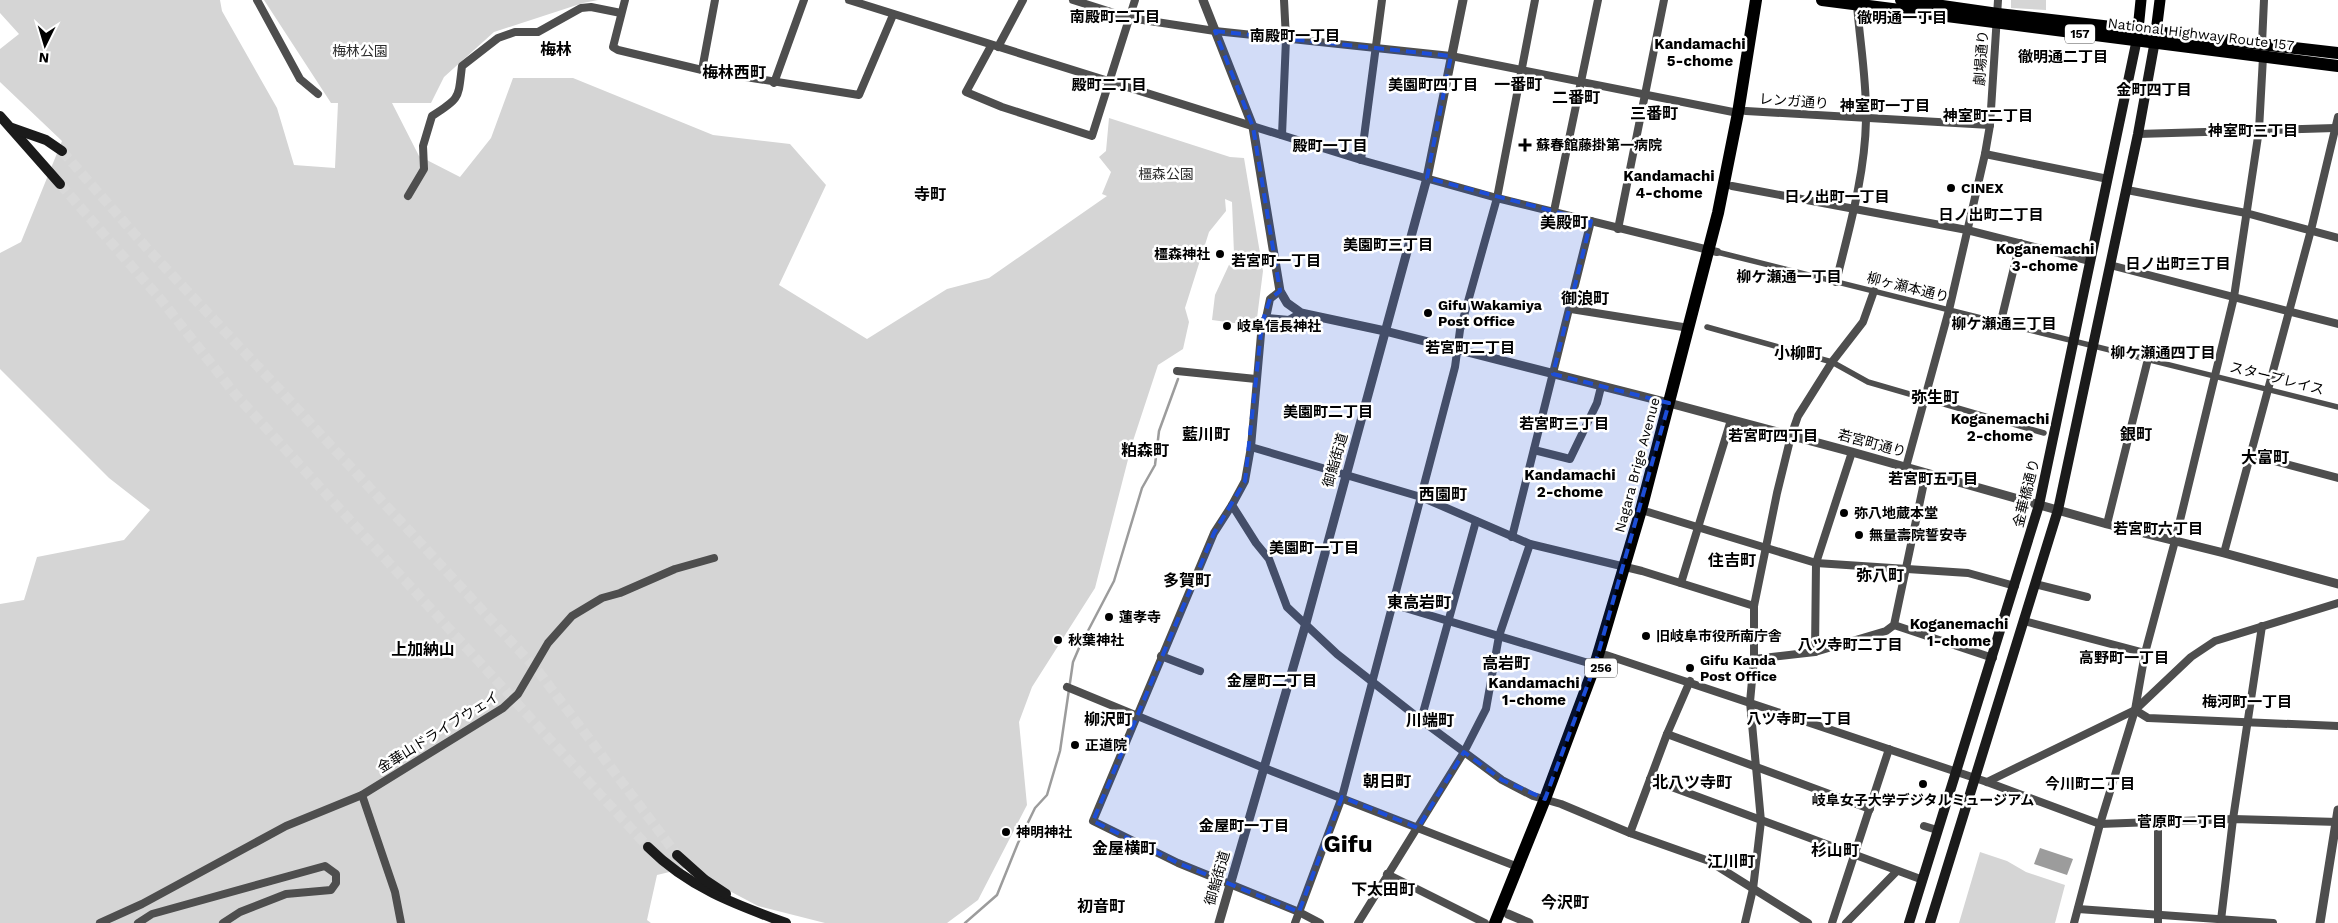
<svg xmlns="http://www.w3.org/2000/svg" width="2338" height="923" font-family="'Work Sans','Noto Sans JP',sans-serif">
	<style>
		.green { fill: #d5d5d5 }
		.water { fill: #9c9c9c }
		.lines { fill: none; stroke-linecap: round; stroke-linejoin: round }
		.stream { stroke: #9c9c9c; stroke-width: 2.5 }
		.secondary-tunnel { stroke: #d9d9d9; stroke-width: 10; stroke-dasharray: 10 5; stroke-linecap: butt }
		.pedestrian { stroke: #4e4e4e; stroke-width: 5.5 }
		.minor { stroke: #4e4e4e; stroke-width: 8 }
		.tertiary { stroke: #4e4e4e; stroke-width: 9 }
		.secondary { stroke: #1b1b1b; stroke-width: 10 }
		.primary { stroke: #000; stroke-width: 11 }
		.trunk { stroke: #000; stroke-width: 12 }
		.marked { fill: #1d4ed8; fill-opacity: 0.2; stroke: #1d4ed8; stroke-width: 4; stroke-dasharray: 10 6; stroke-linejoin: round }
		.poi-dot { fill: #000; stroke: #fff; stroke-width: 2 }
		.labels { text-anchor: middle; stroke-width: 5; stroke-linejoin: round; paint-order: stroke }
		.shield { fill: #fff; stroke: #4c4c4c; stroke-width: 1 }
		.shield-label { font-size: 12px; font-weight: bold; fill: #000 }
		.street-label { font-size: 14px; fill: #000; stroke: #fff }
		.park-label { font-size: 14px; fill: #2c2c2c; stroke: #fff }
		.poi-label { font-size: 14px; font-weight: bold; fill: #000; stroke: #fff; text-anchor: start }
		.neighbourhood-label { font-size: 15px; font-weight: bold; fill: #000; stroke: #fff }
		.quarter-label { font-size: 16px; font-weight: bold; fill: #000; stroke: #fff }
		.town-label { font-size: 24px; font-weight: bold; fill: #000; stroke: #fff }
	</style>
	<rect width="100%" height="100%" fill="#fff"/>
	<g class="green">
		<path d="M0 0H220L222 11 277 108 294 165 335 168 338 103H331L264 0H598L583 3 494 32 444 77 431 103H392L419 156 460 177 491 138 513 78H573L713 135 790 144 826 185 779 285 867 339 947 289 989 278 1107 196 1102 194 1111 172 1099 157 1106 151 1109 118 1230 157 1244 158 1263 271 1256 326 1212 320 1215 295 1234 254 1232 202 1225 199 1226 211 1209 232 1185 308 1189 322 1183 349 1158 365 1132 444 1095 588 1032 687 1019 722 1027 805 978 900 947 923H825L758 906 686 868 657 875 647 920 651 923H0V604L24 600 37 557 124 540 150 510 109 478 0 369V253L21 242 62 141 0 82V49L19 34 0 13Z"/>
		<path d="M2011 0H2046V10L2011 8Z"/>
		<path d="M1980 852 2007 861 2026 872 2065 885 2055 923H1959Z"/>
	</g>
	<path class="water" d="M2040 848 2073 859 2067 875 2034 864Z"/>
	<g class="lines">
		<path class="stream" d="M965 923 997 895 1018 843 1035 808 1047 795 1060 751 1073 662 1079 648 1114 581 1142 488 1155 465 1159 431 1178 379"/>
		<g class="secondary-tunnel">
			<path d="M62 151 145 246 279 389 538 671 677 855"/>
			<path d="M60 184 162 301 235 394 648 847"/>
		</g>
		<g class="pedestrian">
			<path d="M1717 252 2338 407"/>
			<path d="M1707 327 1832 362 1868 382 2044 433"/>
		</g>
		<g class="minor">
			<path d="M257 0 300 79 318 94"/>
			<path d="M625 0 613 47 618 50 702 70 859 95 893 15"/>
			<path d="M849 0 1361 160 1497 198 1717 252"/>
			<path d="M1073 0 1130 18 1215 31 1451 56 1738 113"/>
			<path d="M2262 44 2264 0"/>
			<path d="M991 46 966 92 1002 107 1092 136 1135 0"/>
			<path d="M998 47 1023 0"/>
			<path d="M702 70 715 0"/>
			<path d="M774 83 804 0"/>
			<path d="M1746 111 1990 125"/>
			<path d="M2138 134 2335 128"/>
			<path d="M1282 135 1286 39 1284 0"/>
			<path d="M1985 154 2108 179"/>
			<path d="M1361 160 1382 0"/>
			<path d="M1732 186 1967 230 2090 261"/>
			<path d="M2127 190 2246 213 2338 238"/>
			<path d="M408 196 424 169 423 146 432 116C461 98 458 98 462 66L498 38 515 32H538L581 8 591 7 621 13"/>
			<path d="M1554 211 1598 0"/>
			<path d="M1618 229 1664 0"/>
			<path d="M2110 265 2338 324"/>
			<path d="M1836 282C1849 229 1865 175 1866 120 1867 82 1860 43 1857 5"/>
			<path d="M1571 309 1689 328"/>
			<path d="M1301 313 1289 320 1266 318 1262 323 1251 447 1245 481 1232 505 1256 543 1269 559 1287 607 1337 654 1421 720 1502 780 1533 796 1561 804 1630 833 1709 861 1808 923"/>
			<path d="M1266 318 1270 299 1280 291"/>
			<path d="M2001 321 2020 243"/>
			<path d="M1177 371 1256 379"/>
			<path d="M1251 447 1421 497 1530 544 1642 571 1754 606"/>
			<path d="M1534 450 1570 459 1597 403 1601 387"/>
			<path d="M2252 455 2338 478"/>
			<path d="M1906 467 1949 310 1985 154 1990 125 1998 0"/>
			<path d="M1232 505 1214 533 1093 821 1178 863 1299 912 1320 923"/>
			<path d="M1648 512 1816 563 1968 573 2015 586"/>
			<path d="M2107 524 2148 359"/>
			<path d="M1512 537 1591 221"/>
			<path d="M2224 553 2311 230 2338 117"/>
			<path d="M1681 583 1731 420"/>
			<path d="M2035 584 2087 597"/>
			<path d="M1392 604 1595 665"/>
			<path d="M2024 621 2145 653"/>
			<path d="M1894 625 1993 658"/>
			<path d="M1815 652 1816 563 1852 452"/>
			<path d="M1606 655 1987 782 2100 824 2233 819 2338 822"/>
			<path d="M1161 656 1200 671"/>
			<path d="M1754 659V606L1777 493 1791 436 1798 416 1832 362 1863 322 1874 291"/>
			<path d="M1067 687 1264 768 1518 867"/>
			<path d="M2135 710 2148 718 2338 726"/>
			<path d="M1421 720 1476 521"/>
			<path d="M1667 734 1870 809"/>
			<path d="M1650 779 1923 880"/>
			<path d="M1987 782 2135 710 2191 657 2215 641 2338 603"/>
			<path d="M362 795 395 892 401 923"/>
			<path d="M2158 821V923"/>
			<path d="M1924 826 1937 830"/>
			<path d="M1630 833 1667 734 1690 681"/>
			<path d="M1387 874 1485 923"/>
			<path d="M2078 909 2273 923"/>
			<path d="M2221 920 2233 819 2262 626"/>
			<path d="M100 923 142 904 286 826 362 795 503 708 518 694 548 643 572 616 602 598 620 593 675 569 714 558"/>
			<path d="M138 923 152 914 325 866 336 874V883L331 890 286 894 240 912 223 923"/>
			<path d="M1295 923 1342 797 1455 367 1460 330 1497 198 1535 0"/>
			<path d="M1358 923 1464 752 1486 709 1499 636 1530 544"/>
			<path d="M1745 923 1753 889 1761 821 1750 702 1754 659 1815 652 1886 631 1894 625 1926 473"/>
			<path d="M1832 923 1889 749"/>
			<path d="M1846 923 1896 872"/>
			<path d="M2074 923 2100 824 2135 710 2145 653 2175 541 2234 297 2259 130 2263 57"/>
		</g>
		<g class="tertiary">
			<path d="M1203 0 1253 127 1280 291 1287 303 1301 313 1385 331 1669 403 1852 452 2107 524 2224 553 2338 584"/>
			<path d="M1508 914 1529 923"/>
			<path d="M1219 923 1306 623 1427 178 1463 0"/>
			<path d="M2320 923 2338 810"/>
		</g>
		<g class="secondary">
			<path d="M0 116 60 184"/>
			<path d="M12 128 46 140 62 151"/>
			<path d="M648 847C688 887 734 904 786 923"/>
			<path d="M677 855 705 880 726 894"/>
			<path d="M1909 923 2039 505 2138 34"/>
			<path d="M1930 923 2058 510 2138 134 2156 35"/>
		</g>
		<g class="primary">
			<path d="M2138 30 2141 0"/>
			<path d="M2156 32 2160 0"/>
		</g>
		<g class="trunk">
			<path d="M1822 0 2338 66"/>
			<path d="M1901 0 1998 14 2338 53"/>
			<path d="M1495 923 1545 799 1595 665 1641 510 1718 213 1738 113 1756 0"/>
		</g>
	</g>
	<path class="marked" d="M1215 31 1451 56 1427 178 1591 221 1553 374 1669 403 1595 665 1545 799 1502 780 1464 752 1418 828 1342 797 1299 912 1178 863 1093 821 1214 533 1245 481 1262 323 1270 299 1280 291 1253 127Z"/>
	<g class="poi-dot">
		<path d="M1522.5 137.5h5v5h5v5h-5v5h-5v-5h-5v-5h5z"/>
		<circle cx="1951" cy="188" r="5"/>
		<circle cx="1220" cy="254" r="5"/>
		<circle cx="1428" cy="313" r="5"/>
		<circle cx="1227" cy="326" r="5"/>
		<circle cx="1844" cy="513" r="5"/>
		<circle cx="1859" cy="535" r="5"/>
		<circle cx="1109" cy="617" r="5"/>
		<circle cx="1646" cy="636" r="5"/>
		<circle cx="1058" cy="640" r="5"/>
		<circle cx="1690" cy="668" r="5"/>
		<circle cx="1075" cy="745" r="5"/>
		<circle cx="1923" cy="784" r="5"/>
		<circle cx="1006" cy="832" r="5"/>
	</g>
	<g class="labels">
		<g class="shield">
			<rect x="2065" y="24.5" width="30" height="19" rx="4"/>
			<rect x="1585" y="658.5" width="32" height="19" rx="4"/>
		</g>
		<g class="shield-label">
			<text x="2080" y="38">157</text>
			<text x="1601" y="672">256</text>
		</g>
		<g class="street-label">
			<text transform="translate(2201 34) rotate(7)" y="5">National Highway Route 157</text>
			<text transform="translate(1981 58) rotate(-86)" y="5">劇場通り</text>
			<text transform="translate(1794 101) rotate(4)" y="5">レンガ通り</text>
			<text transform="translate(1908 287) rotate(14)" y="5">柳ヶ瀬本通り</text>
			<text transform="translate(2277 378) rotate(14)" y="5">スタープレイス</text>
			<text transform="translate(1872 443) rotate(15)" y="5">若宮町通り</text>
			<text transform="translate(1335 460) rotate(-74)" y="5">御鮨街道</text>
			<text transform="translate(1637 465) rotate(-75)" y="5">Nagara Brige Avenue</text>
			<text transform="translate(2026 493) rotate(-76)" y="5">金華橋通り</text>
			<text transform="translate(438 732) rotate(-32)" y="5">金華山ドライブウェイ</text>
			<text transform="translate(1217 878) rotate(-74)" y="5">御鮨街道</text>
		</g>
		<g class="park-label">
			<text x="360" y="56">梅林公園</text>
			<text x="1166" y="179">橿森公園</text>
		</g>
		<g class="poi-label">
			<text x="1536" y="150">蘇春館藤掛第一病院</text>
			<text x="1961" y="193">CINEX</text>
			<text x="1210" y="259" text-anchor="end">橿森神社</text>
			<text x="1438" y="310">Gifu Wakamiya<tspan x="1438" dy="16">Post Office</tspan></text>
			<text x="1237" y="331">岐阜信長神社</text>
			<text x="1854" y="518">弥八地蔵本堂</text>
			<text x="1869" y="540">無量壽院誓安寺</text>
			<text x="1119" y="622">蓮孝寺</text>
			<text x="1656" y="641">旧岐阜市役所南庁舎</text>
			<text x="1068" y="645">秋葉神社</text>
			<text x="1700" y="665">Gifu Kanda<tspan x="1700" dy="16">Post Office</tspan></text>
			<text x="1085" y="750">正道院</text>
			<text x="1923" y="805" text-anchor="middle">岐阜女子大学デジタルミュージアム</text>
			<text x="1016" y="837">神明神社</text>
		</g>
		<g class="neighbourhood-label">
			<text x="1115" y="22">南殿町二丁目</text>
			<text x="1902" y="23">徹明通一丁目</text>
			<text x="1295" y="41">南殿町一丁目</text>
			<text x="1700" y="49">Kandamachi<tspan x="1700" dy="17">5-chome</tspan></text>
			<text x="2063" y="62">徹明通二丁目</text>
			<text x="1109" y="90">殿町二丁目</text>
			<text x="1433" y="90">美園町四丁目</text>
			<text x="2154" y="95">金町四丁目</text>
			<text x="1885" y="111">神室町一丁目</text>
			<text x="1988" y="121">神室町二丁目</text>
			<text x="2253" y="136">神室町三丁目</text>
			<text x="1330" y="151">殿町一丁目</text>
			<text x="1669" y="181">Kandamachi<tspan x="1669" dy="17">4-chome</tspan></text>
			<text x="1837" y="202">日ノ出町一丁目</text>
			<text x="1991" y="220">日ノ出町二丁目</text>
			<text x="1388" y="250">美園町三丁目</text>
			<text x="2045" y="254">Koganemachi<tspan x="2045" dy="17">3-chome</tspan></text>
			<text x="1276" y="266">若宮町一丁目</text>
			<text x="2178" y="269">日ノ出町三丁目</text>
			<text x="1789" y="282">柳ケ瀬通一丁目</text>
			<text x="2004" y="329">柳ケ瀬通三丁目</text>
			<text x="1470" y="353">若宮町二丁目</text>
			<text x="2163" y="358">柳ケ瀬通四丁目</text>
			<text x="1328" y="417">美園町二丁目</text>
			<text x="2000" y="424">Koganemachi<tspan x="2000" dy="17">2-chome</tspan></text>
			<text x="1564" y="429">若宮町三丁目</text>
			<text x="1773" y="441">若宮町四丁目</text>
			<text x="1570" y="480">Kandamachi<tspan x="1570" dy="17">2-chome</tspan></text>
			<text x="1933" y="484">若宮町五丁目</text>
			<text x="2158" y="534">若宮町六丁目</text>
			<text x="1314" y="553">美園町一丁目</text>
			<text x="1959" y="629">Koganemachi<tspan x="1959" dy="17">1-chome</tspan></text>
			<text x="1850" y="650">八ツ寺町二丁目</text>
			<text x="2124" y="663">高野町一丁目</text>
			<text x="1272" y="686">金屋町二丁目</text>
			<text x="1534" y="688">Kandamachi<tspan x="1534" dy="17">1-chome</tspan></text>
			<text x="2247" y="707">梅河町一丁目</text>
			<text x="1799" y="724">八ツ寺町一丁目</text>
			<text x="2090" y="789">今川町二丁目</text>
			<text x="2182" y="827">菅原町一丁目</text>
			<text x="1244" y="831">金屋町一丁目</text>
		</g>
		<g class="quarter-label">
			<text x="556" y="55">梅林</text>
			<text x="734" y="78">梅林西町</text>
			<text x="1518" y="90">一番町</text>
			<text x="1576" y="103">二番町</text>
			<text x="1654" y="119">三番町</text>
			<text x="930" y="200">寺町</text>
			<text x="1564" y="228">美殿町</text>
			<text x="1585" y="304">御浪町</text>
			<text x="1798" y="359">小柳町</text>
			<text x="1935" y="403">弥生町</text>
			<text x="1206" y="440">藍川町</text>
			<text x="2136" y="440">銀町</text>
			<text x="1145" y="456">粕森町</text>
			<text x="2265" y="463">大富町</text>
			<text x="1443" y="500">西園町</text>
			<text x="1732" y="566">住吉町</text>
			<text x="1880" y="581">弥八町</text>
			<text x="1187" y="586">多賀町</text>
			<text x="1419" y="608">東高岩町</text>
			<text x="423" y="655">上加納山</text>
			<text x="1506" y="669">高岩町</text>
			<text x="1108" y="725">柳沢町</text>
			<text x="1430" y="726">川端町</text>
			<text x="1387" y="787">朝日町</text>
			<text x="1692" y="788">北八ツ寺町</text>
			<text x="1124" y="854">金屋横町</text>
			<text x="1835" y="856">杉山町</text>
			<text x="1731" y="867">江川町</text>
			<text x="1383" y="895">下太田町</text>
			<text x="1565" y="908">今沢町</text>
			<text x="1101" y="912">初音町</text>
		</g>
		<g class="town-label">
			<text x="1348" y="852">Gifu</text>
		</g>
	</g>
	<g transform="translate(45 45) rotate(185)" stroke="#ffffff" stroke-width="4" paint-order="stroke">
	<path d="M0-4L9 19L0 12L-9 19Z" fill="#000000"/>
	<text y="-8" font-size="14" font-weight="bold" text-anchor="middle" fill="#000000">N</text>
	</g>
</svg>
